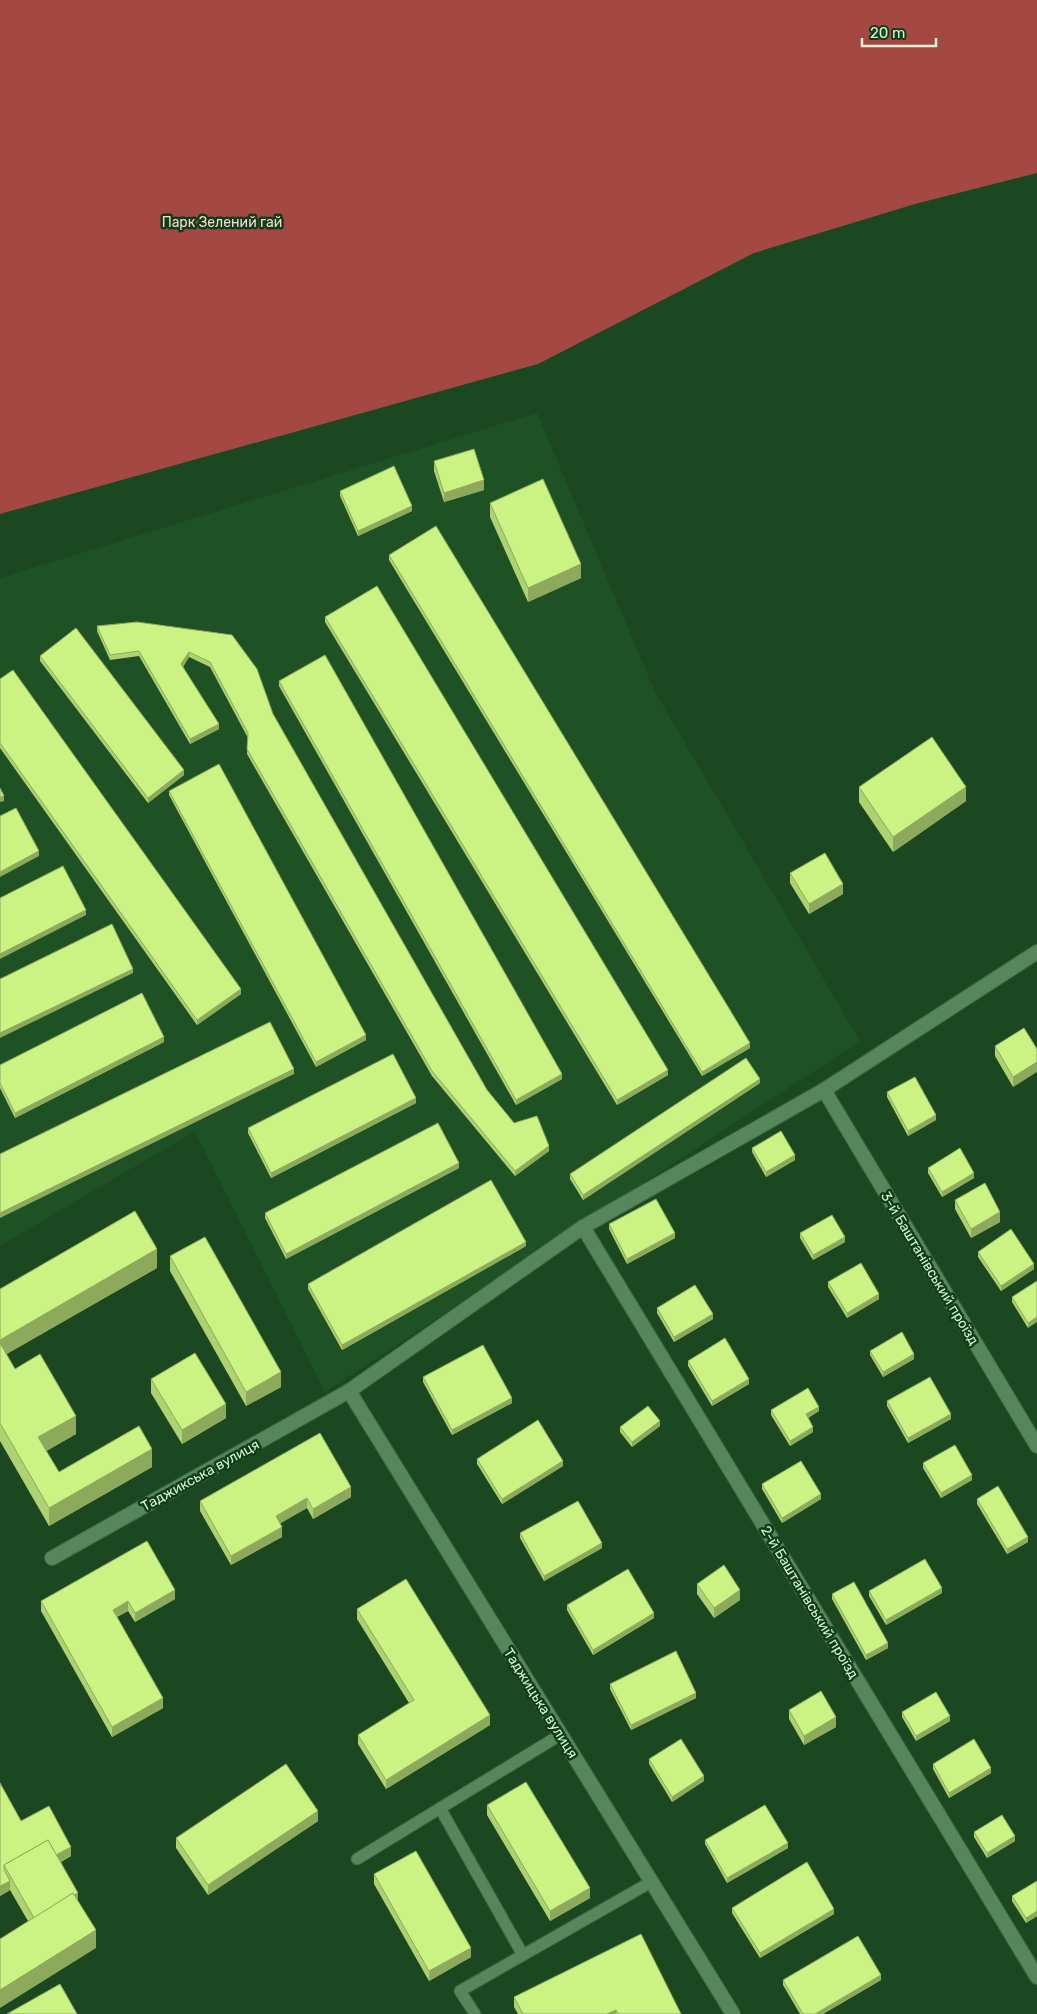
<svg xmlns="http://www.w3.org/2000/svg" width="1037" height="2014" font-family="Rubik,sans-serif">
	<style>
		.built { fill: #1e5225 }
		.green { fill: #a34842 }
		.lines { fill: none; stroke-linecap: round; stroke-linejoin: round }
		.service-casing { stroke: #3d6541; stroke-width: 13 }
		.minor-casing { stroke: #3d6541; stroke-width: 16 }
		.service { stroke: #57865a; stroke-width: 11 }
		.minor { stroke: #57865a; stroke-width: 14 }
		.wall { fill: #aed172 }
		.shaded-wall { fill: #8daa5c }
		.building { fill: #caf384; stroke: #8daa5c }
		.labels { text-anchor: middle; stroke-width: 5; stroke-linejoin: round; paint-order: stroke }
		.park-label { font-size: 14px; fill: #f7d8d4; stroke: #0f3d16 }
		.street-label { font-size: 14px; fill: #d9f1d9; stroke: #0f3d16 }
	</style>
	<rect width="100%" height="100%" fill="#1b4820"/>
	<path class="built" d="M537 413 655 692 860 1041 325 1392 195 1131 0 1246V578Z"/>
	<path class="green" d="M0 0H1037V173L915 204 754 253 538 364 0 514Z"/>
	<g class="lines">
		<g class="service-casing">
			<g id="service">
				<path d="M440 1808 523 1955"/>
				<path d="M357 1859 560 1735"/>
				<path d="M475 2014 460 1991 651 1882"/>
			</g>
		</g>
		<g class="minor-casing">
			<g id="minor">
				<path d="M824 1090 1037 1446"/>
				<path d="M583 1227 1037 1977"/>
				<path d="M349 1391 733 2014"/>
				<path d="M52 1558 349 1391 583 1227 824 1090 1037 952"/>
			</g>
		</g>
		<use href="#service" class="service"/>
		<use href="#minor" class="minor"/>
	</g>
	<g class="wall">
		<path d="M434 461 484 490 444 502 434 471Z"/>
		<path d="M340 491 412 511 358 536 340 496Z"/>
		<path d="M490 503 581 578 528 602 490 517Z"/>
		<path d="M389 555 750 1048 702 1076 389 560Z"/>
		<path d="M325 617 668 1075 617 1105 325 622Z"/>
		<path d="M97 626 232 635 273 714 487 1090 514 1123 549 1151 515 1176 432 1076 247 754 248 738 210 667 189 657 183 667 219 729 190 744 139 656 110 660 97 631Z"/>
		<path d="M40 656 184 775 148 803 40 661Z"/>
		<path d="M0 679 241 994 197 1025 0 748Z"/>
		<path d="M279 681 562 1079 516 1105 279 686Z"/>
		<path d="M859 787 966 801 893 852 859 802Z"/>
		<path d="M169 791 366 1040 316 1067 169 795Z"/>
		<path d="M790 873 843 894 809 914 790 883Z"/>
		<path d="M164 1042 15 1118 0 1088V1065Z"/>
		<path d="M995 1046 1037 1049 1013 1087 995 1056Z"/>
		<path d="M760 1083 583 1200 570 1179V1174Z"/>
		<path d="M887 1092 936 1120 908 1136 887 1097Z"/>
		<path d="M416 1103 271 1178 248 1133V1128Z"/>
		<path d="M752 1148 795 1160 766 1177 752 1152Z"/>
		<path d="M459 1168 286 1259 265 1218V1213Z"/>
		<path d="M928 1168 974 1178 942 1197 928 1173Z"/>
		<path d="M955 1200 1000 1222 971 1238 955 1209Z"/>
		<path d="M609 1224 675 1238 627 1264 609 1229Z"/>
		<path d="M800 1233 845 1242 813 1260 800 1238Z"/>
		<path d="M526 1246 342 1350 308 1289V1284Z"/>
		<path d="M978 1252 1034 1269 1001 1291 978 1257Z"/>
		<path d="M170 1256 281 1387 246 1406 170 1271Z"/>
		<path d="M157 1268 6 1354 15 1369 76 1434 46 1451 59 1472 152 1467 49 1526 0 1441V1289Z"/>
		<path d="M1037 1281 1028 1328 1012 1302V1297Z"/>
		<path d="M828 1282 879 1299 847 1318 828 1287Z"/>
		<path d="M657 1308 713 1319 674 1342 657 1313Z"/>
		<path d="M870 1351 914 1359 883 1377 870 1355Z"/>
		<path d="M688 1361 749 1384 712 1406 688 1366Z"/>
		<path d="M423 1377 512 1403 452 1435 423 1382Z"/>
		<path d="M151 1379 226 1418 182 1444 151 1393Z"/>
		<path d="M887 1401 951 1419 908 1443 887 1406Z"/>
		<path d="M771 1410 819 1411 808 1418 813 1432 790 1446 771 1415Z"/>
		<path d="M660 1426 632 1447 620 1432V1427Z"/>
		<path d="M477 1459 563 1466 502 1504 477 1464Z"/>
		<path d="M923 1463 972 1480 941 1498 923 1468Z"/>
		<path d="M762 1484 821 1499 782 1523 762 1489Z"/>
		<path d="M351 1497 313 1519 307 1508 280 1523 282 1537 231 1565 200 1511V1501Z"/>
		<path d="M977 1499 1028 1542 1007 1554 977 1504Z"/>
		<path d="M520 1533 602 1548 544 1581 520 1538Z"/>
		<path d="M697 1584 740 1600 714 1618 697 1594Z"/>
		<path d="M869 1591 942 1593 886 1625 869 1596Z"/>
		<path d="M832 1594 888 1648 866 1660 832 1599Z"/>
		<path d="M175 1599 135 1622 128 1611 117 1617 163 1708 112 1737 41 1611V1601Z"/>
		<path d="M567 1605 654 1618 593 1655 567 1610Z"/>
		<path d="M357 1609 490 1725 386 1789 358 1744V1735L409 1703 357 1619Z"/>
		<path d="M610 1684 696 1698 631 1730 610 1689Z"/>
		<path d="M789 1710 836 1727 804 1745 789 1719Z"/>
		<path d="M902 1712 950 1721 916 1741 902 1717Z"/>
		<path d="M649 1759 704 1781 672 1802 649 1764Z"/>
		<path d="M933 1764 991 1773 949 1798 933 1769Z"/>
		<path d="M0 1783 21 1821 71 1856 61 1862 78 1902 96 1948 28 1921 10 1890 0 1896Z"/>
		<path d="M487 1805 590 1898 550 1921 487 1815Z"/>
		<path d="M318 1821 208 1895 176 1848V1838Z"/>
		<path d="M974 1832 1015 1841 987 1858 974 1837Z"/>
		<path d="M705 1840 788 1848 727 1883 705 1844Z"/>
		<path d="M374 1874 471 1957 429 1981 374 1884Z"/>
		<path d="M1037 1881V1916L1026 1923 1012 1901V1896Z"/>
		<path d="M732 1908 834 1914 760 1958 732 1913Z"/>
		<path d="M783 1980H881L823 2014H800L783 1985Z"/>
		<path d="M514 1997 681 2014H518L514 2007Z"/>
	</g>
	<g class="shaded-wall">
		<path d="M484 480V490L444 502V493Z"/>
		<path d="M412 506V511L358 536V531Z"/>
		<path d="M581 564V578L528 602V588Z"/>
		<path d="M189 652V657L181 669V664Z"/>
		<path d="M219 724V729L190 744V739Z"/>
		<path d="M184 770V775L148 803V798Z"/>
		<path d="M966 787V801L893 852V837Z"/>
		<path d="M4 796V801L0 802V797Z"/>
		<path d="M39 851V856L0 877V872Z"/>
		<path d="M843 884V894L809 914V904Z"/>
		<path d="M86 910V915L0 959V954Z"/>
		<path d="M133 969V973L0 1038V1033Z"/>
		<path d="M241 989V994L197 1025V1020Z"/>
		<path d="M366 1035V1040L316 1067V1062Z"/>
		<path d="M164 1037V1042L15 1118V1113Z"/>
		<path d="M750 1043V1048L702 1076V1072Z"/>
		<path d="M1037 1062V1072L1013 1087V1077Z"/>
		<path d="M294 1069V1074L0 1218V1213Z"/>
		<path d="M668 1070V1075L617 1105V1100Z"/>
		<path d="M562 1074V1079L516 1105V1100Z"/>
		<path d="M760 1079V1083L583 1200V1195Z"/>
		<path d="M416 1098V1103L271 1178V1173Z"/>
		<path d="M936 1115V1120L908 1136V1131Z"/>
		<path d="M549 1146V1151L515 1176V1171Z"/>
		<path d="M795 1155V1160L766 1177V1172Z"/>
		<path d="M459 1163V1168L286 1259V1254Z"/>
		<path d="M974 1173V1178L942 1197V1192Z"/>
		<path d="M1000 1212V1222L971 1238V1229Z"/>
		<path d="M675 1233V1238L627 1264V1259Z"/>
		<path d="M845 1237V1242L813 1260V1255Z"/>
		<path d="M526 1242V1246L342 1350V1345Z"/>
		<path d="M157 1249V1268L0 1358V1340Z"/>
		<path d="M1034 1264V1269L1001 1291V1286Z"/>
		<path d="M879 1294V1299L847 1318V1313Z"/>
		<path d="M713 1314V1319L674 1342V1337Z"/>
		<path d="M1037 1317V1322L1028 1328V1323Z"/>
		<path d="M914 1354V1359L883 1377V1372Z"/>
		<path d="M281 1372V1387L246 1406V1392Z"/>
		<path d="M749 1379V1384L712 1406V1401Z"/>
		<path d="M512 1398V1403L452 1435V1430Z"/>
		<path d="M226 1404V1418L182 1444V1430Z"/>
		<path d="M819 1407V1411L806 1419V1414Z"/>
		<path d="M951 1414V1419L908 1443V1438Z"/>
		<path d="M76 1416V1434L38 1456V1437Z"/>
		<path d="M660 1421V1426L632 1447V1442Z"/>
		<path d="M813 1427V1432L790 1446V1441Z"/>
		<path d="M152 1449V1467L49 1526V1508Z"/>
		<path d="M563 1461V1466L502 1504V1499Z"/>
		<path d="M972 1475V1480L941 1498V1493Z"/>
		<path d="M351 1487V1497L313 1519V1509Z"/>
		<path d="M821 1494V1499L782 1523V1518Z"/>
		<path d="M307 1498V1508L276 1526V1516Z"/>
		<path d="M282 1527V1537L231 1565V1556Z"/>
		<path d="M1028 1537V1542L1007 1554V1549Z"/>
		<path d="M602 1543V1548L544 1581V1576Z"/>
		<path d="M942 1588V1593L886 1625V1620Z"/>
		<path d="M175 1590V1599L135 1622V1613Z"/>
		<path d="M740 1590V1600L714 1618V1608Z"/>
		<path d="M128 1601V1611L113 1619V1610Z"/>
		<path d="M654 1613V1618L593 1655V1650Z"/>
		<path d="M888 1643V1648L866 1660V1655Z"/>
		<path d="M696 1693V1698L631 1730V1725Z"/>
		<path d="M163 1698V1708L112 1737V1727Z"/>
		<path d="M490 1715V1725L386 1789V1780Z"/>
		<path d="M950 1716V1721L916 1741V1736Z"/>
		<path d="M836 1717V1727L804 1745V1736Z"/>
		<path d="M991 1768V1773L949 1798V1793Z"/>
		<path d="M704 1776V1781L672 1802V1797Z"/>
		<path d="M318 1811V1821L208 1895V1885Z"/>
		<path d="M1015 1836V1841L987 1858V1853Z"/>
		<path d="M788 1843V1848L727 1883V1878Z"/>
		<path d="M71 1847V1856L54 1866V1856Z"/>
		<path d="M10 1881V1890L0 1896V1886Z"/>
		<path d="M590 1888V1898L550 1921V1911Z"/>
		<path d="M78 1893V1907L34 1918Z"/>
		<path d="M834 1909V1914L760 1958V1953Z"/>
		<path d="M1037 1911V1916L1026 1923V1918Z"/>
		<path d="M96 1930V1948L0 2008V1990Z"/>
		<path d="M471 1948V1957L429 1981V1971Z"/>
		<path d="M881 1975V1980L823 2014H815Z"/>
		<path d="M616 2010V2014H607Z"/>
	</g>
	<g class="building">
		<path d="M474 449 484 480 444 493 434 461Z"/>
		<path d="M394 466 412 506 358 531 340 491Z"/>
		<path d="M543 479 581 564 528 588 490 503Z"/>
		<path d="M436 526 750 1043 702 1072 389 555Z"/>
		<path d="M377 586 668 1070 617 1100 325 617Z"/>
		<path d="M137 622 232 635 257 669 273 714 487 1090 514 1123 537 1116 549 1146 515 1171 432 1071 247 749 248 733 210 662 189 652 181 664 219 724 190 739 139 651 110 655 97 626Z"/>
		<path d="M76 628 184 770 148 798 40 656Z"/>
		<path d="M325 655 562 1074 516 1100 279 681Z"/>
		<path d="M13 670 241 989 197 1020 0 743V679Z"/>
		<path d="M932 737 966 787 893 837 859 787Z"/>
		<path d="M219 764 366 1035 316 1062 169 791Z"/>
		<path d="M0 788 4 796 0 797Z"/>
		<path d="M16 808 39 851 0 872V816Z"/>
		<path d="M825 853 843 884 809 904 790 873Z"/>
		<path d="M63 866 86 910 0 954V898Z"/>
		<path d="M112 924 133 969 0 1033V979Z"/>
		<path d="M142 993 164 1037 15 1113 0 1083V1065Z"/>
		<path d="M270 1022 294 1069 0 1213V1154Z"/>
		<path d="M1024 1028 1037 1049V1062L1013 1077 995 1046Z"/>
		<path d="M393 1054 416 1098 271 1173 248 1128Z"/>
		<path d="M746 1058 760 1079 583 1195 570 1174Z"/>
		<path d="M915 1077 936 1115 908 1131 887 1092Z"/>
		<path d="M438 1123 459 1163 286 1254 265 1213Z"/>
		<path d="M781 1131 795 1155 766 1172 752 1148Z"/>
		<path d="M960 1148 974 1173 942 1192 928 1168Z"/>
		<path d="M491 1180 526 1242 342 1345 308 1284Z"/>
		<path d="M985 1183 1000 1212 971 1229 955 1200Z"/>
		<path d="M656 1199 675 1233 627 1259 609 1224Z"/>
		<path d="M135 1211 157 1249 0 1340V1289Z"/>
		<path d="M832 1215 845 1237 813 1255 800 1233Z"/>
		<path d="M1011 1229 1034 1264 1001 1286 978 1252Z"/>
		<path d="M205 1237 281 1372 246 1392 170 1256Z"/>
		<path d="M861 1263 879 1294 847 1313 828 1282Z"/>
		<path d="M1037 1281V1317L1028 1323 1012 1297Z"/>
		<path d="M695 1285 713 1314 674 1337 657 1308Z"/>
		<path d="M902 1332 914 1354 883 1372 870 1351Z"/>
		<path d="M725 1338 749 1379 712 1401 688 1361Z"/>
		<path d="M0 1343 15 1369 40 1354 76 1416 38 1437 59 1472 139 1426 152 1449 49 1508 0 1423Z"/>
		<path d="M483 1345 512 1398 452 1430 423 1377Z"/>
		<path d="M195 1353 226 1404 182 1430 151 1379Z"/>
		<path d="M930 1377 951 1414 908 1438 887 1401Z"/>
		<path d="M808 1388 819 1407 806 1414 813 1427 790 1441 771 1410Z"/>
		<path d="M648 1406 660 1421 632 1442 620 1427Z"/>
		<path d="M538 1420 563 1461 502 1499 477 1459Z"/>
		<path d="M320 1433 351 1487 313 1509 307 1498 276 1516 282 1527 231 1556 200 1501Z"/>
		<path d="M955 1445 972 1475 941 1493 923 1463Z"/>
		<path d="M801 1461 821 1494 782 1518 762 1484Z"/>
		<path d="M998 1486 1028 1537 1007 1549 977 1499Z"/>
		<path d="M578 1501 602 1543 544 1576 520 1533Z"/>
		<path d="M147 1541 175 1590 135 1613 128 1601 113 1610 163 1698 112 1727 41 1601Z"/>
		<path d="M925 1559 942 1588 886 1620 869 1591Z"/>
		<path d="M724 1565 740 1590 714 1608 697 1584Z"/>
		<path d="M628 1569 654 1613 593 1650 567 1605Z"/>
		<path d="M406 1579 490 1715 386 1780 358 1735 414 1700 357 1609Z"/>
		<path d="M854 1582 888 1643 866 1655 832 1594Z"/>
		<path d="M676 1651 696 1693 631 1725 610 1684Z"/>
		<path d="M821 1691 836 1717 804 1736 789 1710Z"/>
		<path d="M936 1692 950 1716 916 1736 902 1712Z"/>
		<path d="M681 1739 704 1776 672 1797 649 1759Z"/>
		<path d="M974 1739 991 1768 949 1793 933 1764Z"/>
		<path d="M286 1764 318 1811 208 1885 176 1838Z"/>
		<path d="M526 1782 590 1888 550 1911 487 1805Z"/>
		<path d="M0 1783 21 1821 49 1806 71 1847 56 1855 48 1840 4 1865V1870L10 1881 0 1886Z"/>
		<path d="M765 1805 788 1843 727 1878 705 1840Z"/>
		<path d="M1002 1815 1015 1836 987 1853 974 1832Z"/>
		<path d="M48 1840 78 1893 74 1895 73 1893 34 1918 4 1865Z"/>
		<path d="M416 1851 471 1948 429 1971 374 1874Z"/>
		<path d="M807 1862 834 1909 760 1953 732 1908Z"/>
		<path d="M1037 1881V1911L1026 1918 1012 1896Z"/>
		<path d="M73 1893 96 1930 0 1990V1939Z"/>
		<path d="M641 1934 681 2014H618L616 2010 607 2014H523L514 1997Z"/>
		<path d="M858 1936 881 1975 815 2014H803L783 1980Z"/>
		<path d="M60 1984 77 2014H7Z"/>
	</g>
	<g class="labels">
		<g class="park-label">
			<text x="222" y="227">Парк Зелений гай</text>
		</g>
		<g class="street-label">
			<text transform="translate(930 1268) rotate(59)" y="5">3-й Баштанівський проїзд</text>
			<text transform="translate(200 1475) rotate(-29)" y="5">Таджикська вулиця</text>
			<text transform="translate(810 1602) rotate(59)" y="5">2-й Баштанівський проїзд</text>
			<text transform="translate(541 1703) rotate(58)" y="5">Таджицька вулиця</text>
		</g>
	</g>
	<path d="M862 38v8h74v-8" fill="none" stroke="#d9f1d9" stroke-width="2.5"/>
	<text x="870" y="38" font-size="15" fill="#d9f1d9" stroke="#0f3d16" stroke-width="4" paint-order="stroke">20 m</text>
</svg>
